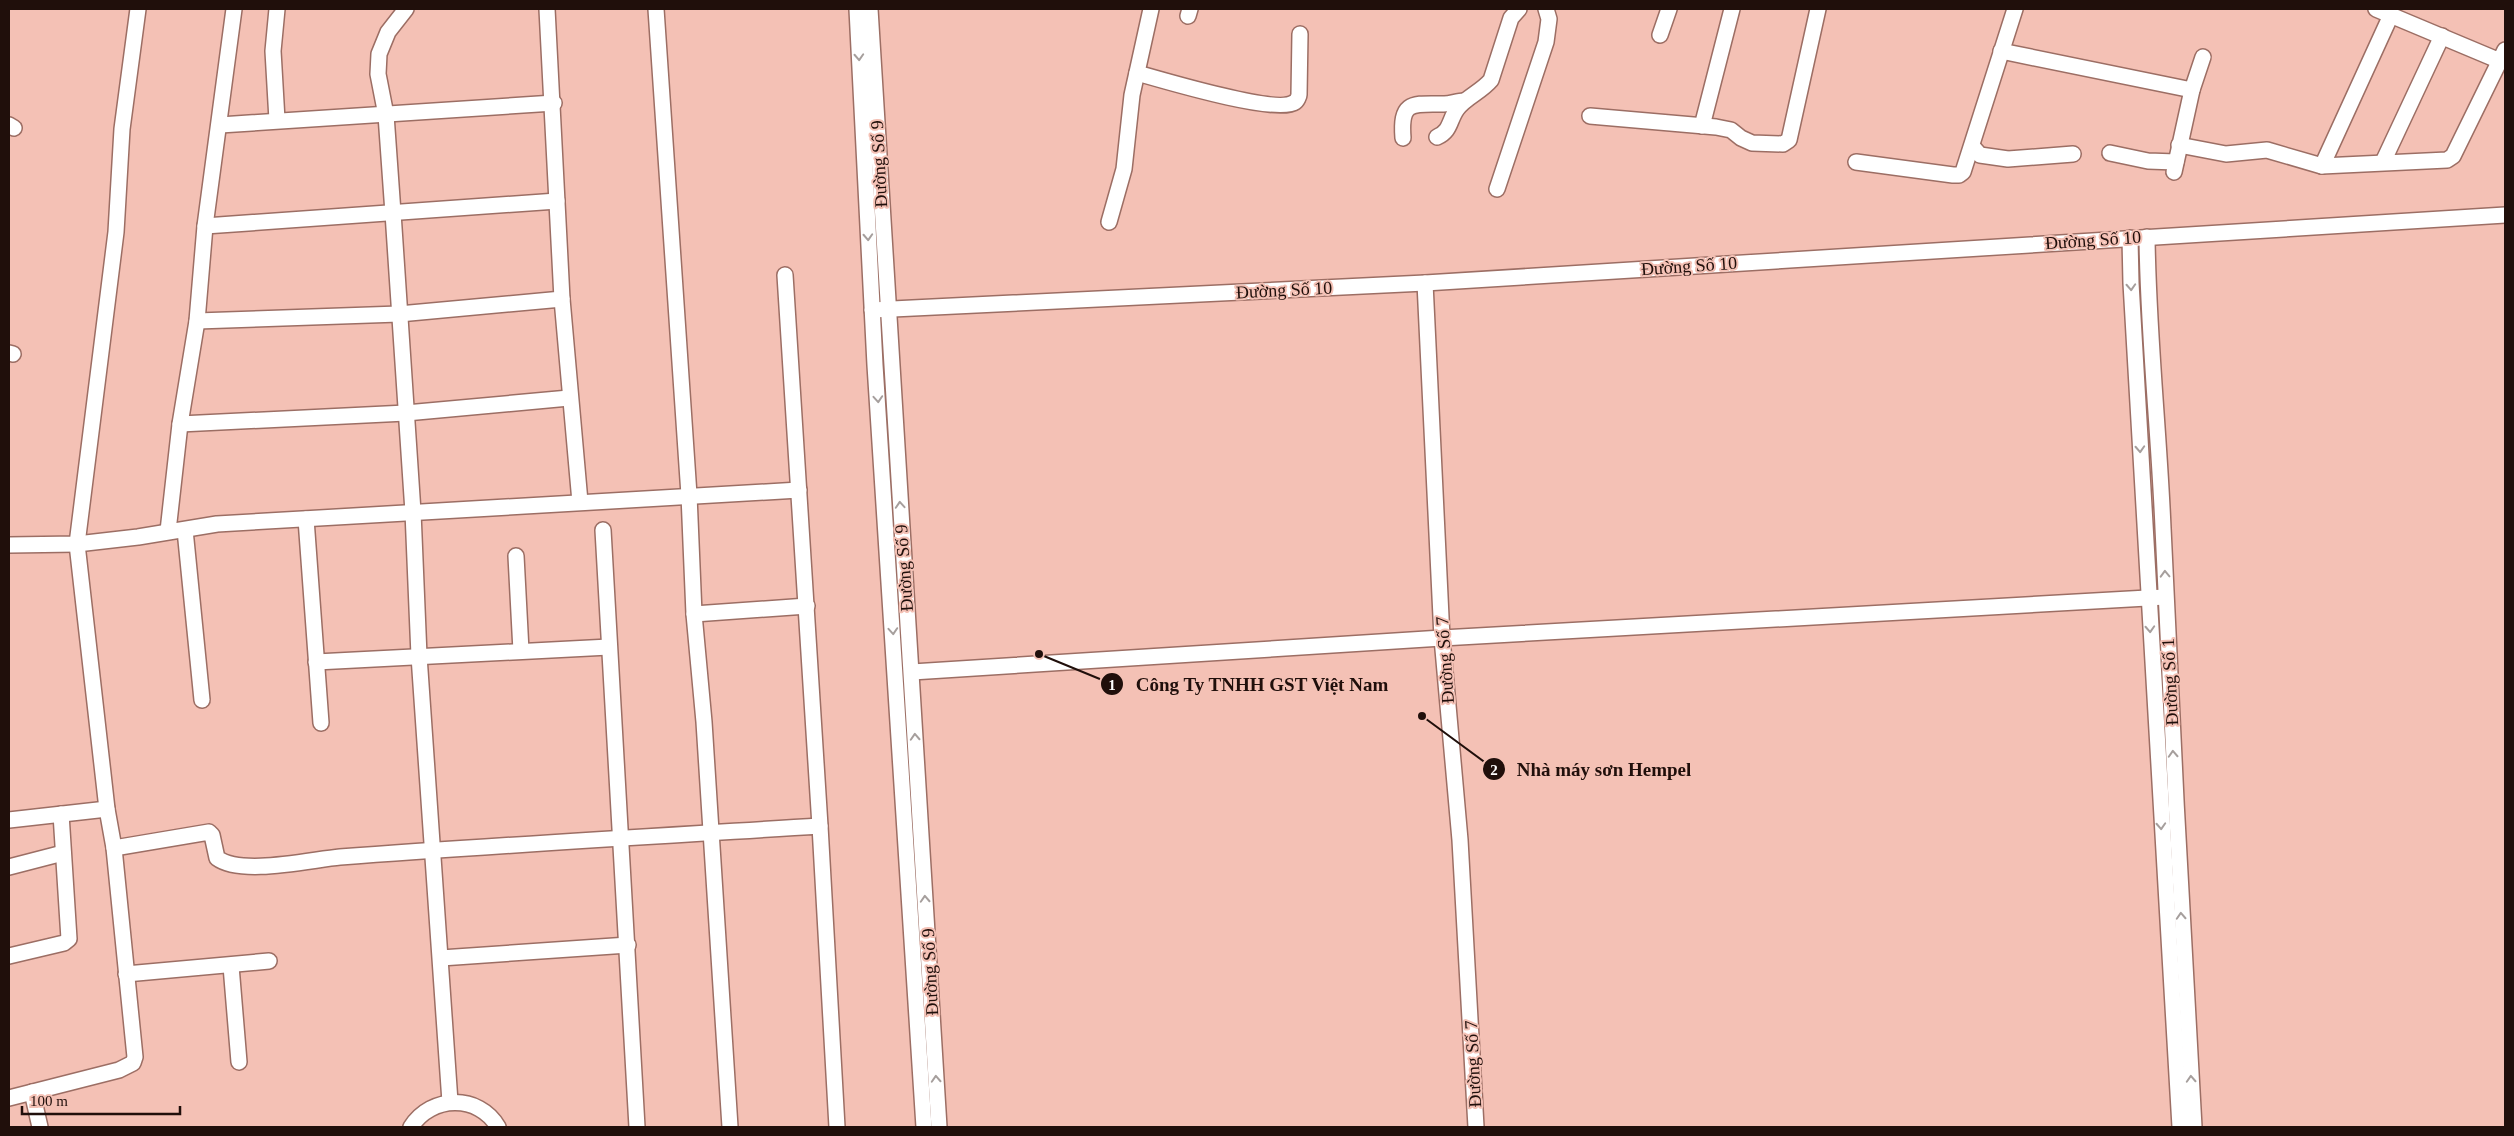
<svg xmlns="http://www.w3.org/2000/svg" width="2514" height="1136" font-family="'Times New Roman',serif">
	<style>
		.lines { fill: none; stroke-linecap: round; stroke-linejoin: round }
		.minor-casing { stroke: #9c6e64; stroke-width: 18 }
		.minor { stroke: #fff; stroke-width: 15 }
		.oneway { stroke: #a69f9d }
		.labels { text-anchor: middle; stroke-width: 4; stroke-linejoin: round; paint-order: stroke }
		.street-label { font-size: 18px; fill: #200f0b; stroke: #f4c1b5 }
		.leader { fill: none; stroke: #200f0b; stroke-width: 2 }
		.callout-dot { fill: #200f0b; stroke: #f4c1b5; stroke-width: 2 }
		.mark-label { font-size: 15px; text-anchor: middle; font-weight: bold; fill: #fff }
		.callout-label { font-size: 19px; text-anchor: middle; font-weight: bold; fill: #200f0b; stroke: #f4c1b5; stroke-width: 4; stroke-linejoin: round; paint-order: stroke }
	</style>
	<rect width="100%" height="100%" fill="#f4c1b5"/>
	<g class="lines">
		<g class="minor-casing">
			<g id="minor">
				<path d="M406 9 388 32 379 54 378 74 386 115 393 213 413 512 419 656 450 1102"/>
				<path d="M547 9 562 299 580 502"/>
				<path d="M656 9 689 495 694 614 704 722 730 1127"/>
				<path d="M857 9 875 365 924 1127"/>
				<path d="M870 9 939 1127"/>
				<path d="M2376 9 2500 61"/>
				<path d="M1188 16 1190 9"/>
				<path d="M1660 35 1669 9"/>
				<path d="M2001 51 2192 90"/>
				<path d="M1137 73C1162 80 1278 115 1295 102 1297 101 1299 96 1299 95L1300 34"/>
				<path d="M1590 116 1716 127 1731 130 1741 138 1752 143 1783 144 1789 140 1818 9"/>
				<path d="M277 120 273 51 277 9"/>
				<path d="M9 125 14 128"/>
				<path d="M220 125 554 103"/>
				<path d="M1702 126 1732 9"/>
				<path d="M1437 137C1451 131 1449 120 1457 109 1466 97 1481 92 1491 80L1511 18 1519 9"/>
				<path d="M1403 138C1400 100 1413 104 1444 104 1451 104 1457 101 1464 101"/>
				<path d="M2179 145 2226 154 2267 150 2322 166 2447 160 2453 156 2505 50"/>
				<path d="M1972 146 1980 155 2008 159 2073 154"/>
				<path d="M2110 153 2148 161 2176 162"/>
				<path d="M1856 162 1953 175H1959L1963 172 2015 9"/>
				<path d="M2383 162 2442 36"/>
				<path d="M2322 166 2391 15"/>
				<path d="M2174 172 2192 90 2203 57"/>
				<path d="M1497 189 1546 42 1549 19 1546 9"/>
				<path d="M1109 222 1124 169 1132 95 1151 9"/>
				<path d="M205 226 557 201"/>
				<path d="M2147 237C2148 334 2159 431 2163 528 2172 728 2182 927 2194 1127"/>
				<path d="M2130 238 2131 283 2180 1127"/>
				<path d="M785 275 820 826"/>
				<path d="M1425 283 1442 638 1460 840 1476 1127"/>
				<path d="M872 310 1425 283 2505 215"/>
				<path d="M197 321 399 314 562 299"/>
				<path d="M9 353 13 354"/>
				<path d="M180 424 406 413 569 398"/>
				<path d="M306 519 321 723"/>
				<path d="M185 530 202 700"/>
				<path d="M603 530 637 1127"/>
				<path d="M168 531 180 424 197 321 205 226 234 9"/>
				<path d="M9 545 77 544 138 537 217 524 799 490"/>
				<path d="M516 556 521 651"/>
				<path d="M694 614 807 606"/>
				<path d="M316 662 609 647"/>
				<path d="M912 672 1442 638 2165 597"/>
				<path d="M9 820 107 809"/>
				<path d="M114 848 209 832 212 835 217 858C241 876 309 860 340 857 500 845 660 836 820 826L837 1127"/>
				<path d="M9 867 63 853"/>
				<path d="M9 956 64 943 69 939 61 814"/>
				<path d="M441 958 628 945"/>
				<path d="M231 966 239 1062"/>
				<path d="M126 974 269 961"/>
				<path d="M32 1092 40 1127"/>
				<path d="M9 1098 119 1070 133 1063 135 1057 114 848 107 809 77 544 116 232 122 129 138 9"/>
				<path d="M411 1127C431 1095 479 1094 498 1127"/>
			</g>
		</g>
		<use href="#minor" class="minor"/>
	</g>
	<defs><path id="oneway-chevron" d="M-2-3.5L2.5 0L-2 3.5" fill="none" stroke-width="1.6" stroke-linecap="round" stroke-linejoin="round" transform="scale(1.25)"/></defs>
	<g class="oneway">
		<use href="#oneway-chevron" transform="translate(859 57) rotate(87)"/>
		<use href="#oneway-chevron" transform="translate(868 237) rotate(87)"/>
		<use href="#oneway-chevron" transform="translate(2131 287) rotate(87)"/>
		<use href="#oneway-chevron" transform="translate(878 399) rotate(86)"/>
		<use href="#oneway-chevron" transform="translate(2140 449) rotate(87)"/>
		<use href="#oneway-chevron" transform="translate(900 505) rotate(-94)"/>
		<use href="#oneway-chevron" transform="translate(2165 574) rotate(-92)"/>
		<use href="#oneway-chevron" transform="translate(2150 629) rotate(87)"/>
		<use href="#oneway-chevron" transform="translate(893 631) rotate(86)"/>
		<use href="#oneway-chevron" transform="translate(915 737) rotate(-93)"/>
		<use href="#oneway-chevron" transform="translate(2173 754) rotate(-93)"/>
		<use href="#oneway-chevron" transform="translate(2161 826) rotate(87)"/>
		<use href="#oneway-chevron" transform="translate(925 899) rotate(-93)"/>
		<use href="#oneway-chevron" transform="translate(2181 916) rotate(-93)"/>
		<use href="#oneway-chevron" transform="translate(936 1079) rotate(-93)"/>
		<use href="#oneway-chevron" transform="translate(2191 1079) rotate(-93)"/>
	</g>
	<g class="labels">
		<g class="street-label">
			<text transform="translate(879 164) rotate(-93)" y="6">Đường Số 9</text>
			<text transform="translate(2093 240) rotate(-4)" y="6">Đường Số 10</text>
			<text transform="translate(1689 266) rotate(-4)" y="6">Đường Số 10</text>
			<text transform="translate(1284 290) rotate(-3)" y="6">Đường Số 10</text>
			<text transform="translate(904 568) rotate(-94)" y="6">Đường Số 9</text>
			<text transform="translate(1445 660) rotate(-94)" y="6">Đường Số 7</text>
			<text transform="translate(2170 682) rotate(-93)" y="6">Đường Số 1</text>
			<text transform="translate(930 972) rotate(-93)" y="6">Đường Số 9</text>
			<text transform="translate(1473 1064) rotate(-93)" y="6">Đường Số 7</text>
		</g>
	</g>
	<path class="leader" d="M1039 654L1112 684M1422 716L1494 769"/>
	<g class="callout-dot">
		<circle cx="1039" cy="654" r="5"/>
		<circle cx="1422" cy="716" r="5"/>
		<circle cx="1112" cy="684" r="12"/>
		<circle cx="1494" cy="769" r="12"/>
	</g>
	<g class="mark-label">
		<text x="1112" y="690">1</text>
		<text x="1494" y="775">2</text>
	</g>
	<g class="callout-label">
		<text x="1262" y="691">Công Ty TNHH GST Việt Nam</text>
		<text x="1604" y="776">Nhà máy sơn Hempel</text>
	</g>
	<rect width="2514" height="1136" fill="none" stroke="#200f0b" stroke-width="20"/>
	<path d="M22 1106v8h158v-8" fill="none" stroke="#200f0b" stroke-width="2.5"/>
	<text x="30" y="1106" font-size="15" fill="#200f0b" stroke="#f4c1b5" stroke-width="4" paint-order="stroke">100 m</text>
</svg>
